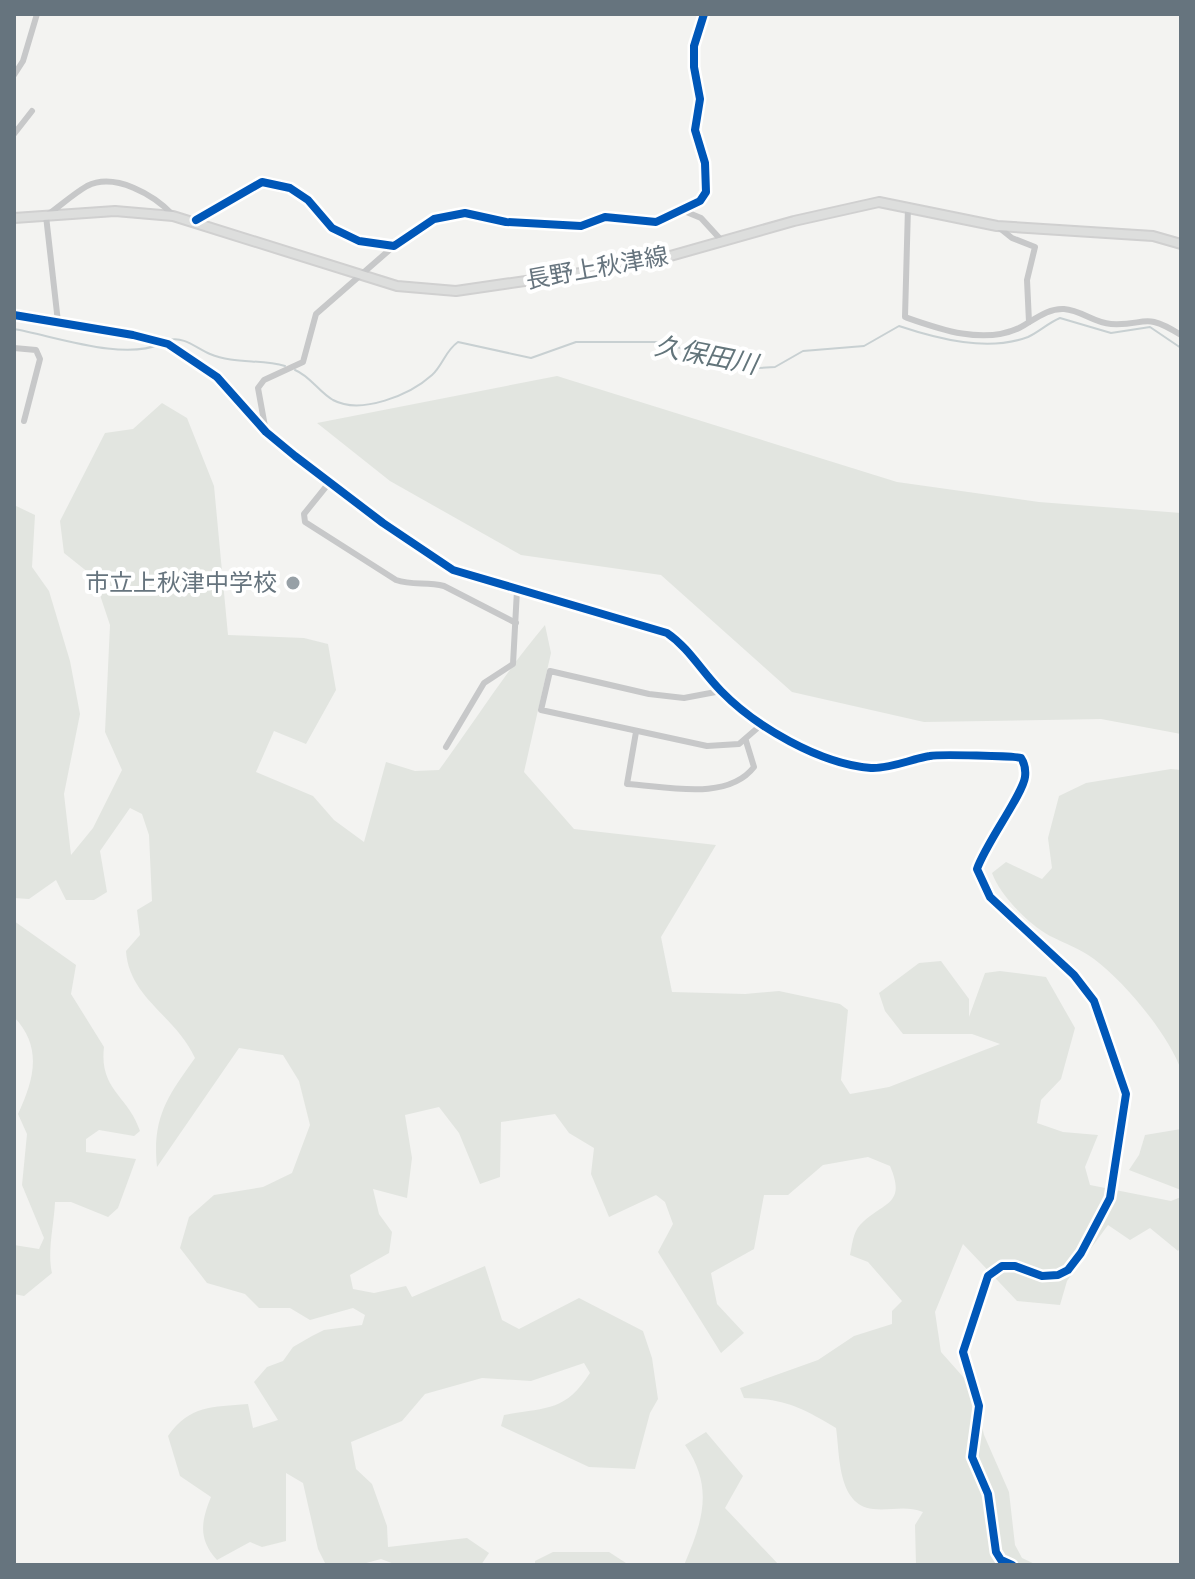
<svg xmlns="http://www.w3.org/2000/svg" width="1195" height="1579" font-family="'Work Sans','Noto Sans JP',sans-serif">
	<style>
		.green { fill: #e2e5e0 }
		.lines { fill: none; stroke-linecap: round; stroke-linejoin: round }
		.stream { stroke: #c8d0d2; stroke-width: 2 }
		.secondary-casing { stroke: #d0d0d0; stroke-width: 12 }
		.minor { stroke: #c7c8c9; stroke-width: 6 }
		.tertiary { stroke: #c7c8c9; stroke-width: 7 }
		.secondary { stroke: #dddedd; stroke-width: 8 }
		.cycleway-casing { stroke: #fff; stroke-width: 13 }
		.cycleway { stroke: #0057b8; stroke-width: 8 }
		.poi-dot { fill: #97a0a6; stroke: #fff; stroke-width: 3 }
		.labels { text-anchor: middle; stroke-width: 8; stroke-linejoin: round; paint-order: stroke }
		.street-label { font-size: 24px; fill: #66747e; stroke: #fff }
		.poi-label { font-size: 24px; fill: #66747e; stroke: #fff; text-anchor: end }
		.water-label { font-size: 26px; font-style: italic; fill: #63757b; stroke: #fff }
	</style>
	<rect width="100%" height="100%" fill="#f3f3f1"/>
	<g class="green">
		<path d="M557 376 897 482 1039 502 1181 513V734L1101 719 924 722 792 692 661 575 521 555 390 481 317 423Z"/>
		<path d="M162 403 187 418 214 486 228 635 304 638 328 644 336 690 306 744 274 731 256 772 313 796 334 820 364 842 386 762 415 771 439 770C475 721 506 671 545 625L551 653 524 772 574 829 716 845 661 937 672 992 745 994 779 991 840 1004 848 1010 841 1080 850 1094 889 1087 1000 1044 972 1034H903L885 1011 879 993 919 963 941 961 969 999V1017L985 973 1000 971 1046 977 1075 1028 1061 1079 1041 1100 1037 1123 1063 1132 1098 1135 1085 1167 1090 1185 1171 1201 1181 1197V1246L1178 1251 1150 1228 1130 1240 1108 1225 1067 1281 1060 1305 1017 1301 963 1244 935 1312 941 1352 973 1388 984 1435 1009 1492 1015 1545 1022 1558 1037 1565H916L915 1525 923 1512C905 1505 891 1511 873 1509 837 1505 840 1454 836 1428 801 1407 785 1399 744 1398L740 1388 818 1360 854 1336 892 1324V1311L902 1301 868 1262 850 1255C852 1246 853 1232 860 1225 883 1201 907 1206 890 1166L868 1157 823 1165 788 1195H764L754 1249 711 1273 717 1304 744 1333 721 1353 658 1252 673 1224 665 1202 656 1195 609 1217 591 1174 594 1148 569 1133 555 1114 501 1122 500 1177 480 1184 459 1133 439 1107 405 1115 412 1158 407 1198 373 1189 379 1214 392 1232 389 1253 350 1275 353 1289 374 1293 406 1286 412 1297 485 1266 502 1320 519 1329 579 1298 643 1331 652 1358 658 1399 650 1413 635 1469 589 1467 501 1426 504 1415C547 1407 565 1412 590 1373L584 1363 531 1381 482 1378 425 1394 402 1421 351 1442 356 1469 372 1484 387 1526 388 1547 467 1538 489 1553 481 1565H397L381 1559 359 1565H326L318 1549 303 1483 286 1473V1541L262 1547 250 1542 217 1560C198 1539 201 1522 211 1497L180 1476 168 1436C190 1405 212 1407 248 1404L253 1428 278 1420 254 1382 267 1367 283 1361 293 1347 312 1336 324 1330 362 1325 365 1315 353 1308 310 1320 290 1308H259L245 1294 207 1283 180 1248 189 1217 214 1195 263 1187 292 1173 310 1125 299 1081 283 1055 239 1048 157 1167C152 1118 167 1097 195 1058 176 1016 129 998 126 951L140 935 137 910 152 901 149 835 142 814 130 808 100 851 107 892 94 900H66L56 880 29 899 14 898V505L35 515 32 567 49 591 70 661 80 714 64 794 71 855 93 828 122 770 105 732 110 625 94 577 64 553 60 521 105 433 133 429Z"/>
		<path d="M1171 769 1181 770V1070C1169 1035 1124 981 1094 959 1081 949 1064 943 1050 936 1028 924 1000 895 992 873L1006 862 1042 879 1052 868 1048 838 1059 796 1086 783Z"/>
		<path d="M14 921 76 965 71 994 104 1047C99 1090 128 1095 140 1131L134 1136 99 1130 86 1139V1152L136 1159 118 1208 108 1217 71 1202H55C54 1225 47 1252 52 1273L24 1296 14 1294V1245L39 1249 44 1238 22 1185 27 1134 18 1114C34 1080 43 1047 14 1017Z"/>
		<path d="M1181 1129V1190L1129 1170 1139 1155 1145 1135Z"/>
		<path d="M706 1432 743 1476 725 1508 779 1565H684C703 1521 714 1487 685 1445Z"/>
		<path d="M553 1552H609L629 1565H535V1561Z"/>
	</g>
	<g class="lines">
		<g class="stream">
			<path d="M14 329C54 336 123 361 160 344"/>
			<path d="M169 340C184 336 196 348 210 354 234 364 261 359 285 366"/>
			<path d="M295 370C310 376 319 392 333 400 361 415 410 395 432 375 443 365 445 351 458 342L531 358 576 342H663L726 364 759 368 775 367 803 351 864 346 899 326C938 339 988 352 1028 337 1039 332 1048 323 1060 318L1111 333 1150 327 1181 348"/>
		</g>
		<g class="secondary-casing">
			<path id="secondary" d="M14 218 115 211 173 216 397 286 456 291 642 264 794 221 879 202 997 226 1153 236 1181 244"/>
		</g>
		<g class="minor">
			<path d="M14 75 23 61 37 14"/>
			<path d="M14 134 32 111"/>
			<path d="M908 207 905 317C939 329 983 345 1019 328 1033 321 1047 308 1064 309 1081 310 1094 323 1111 324 1147 326 1143 311 1181 335"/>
			<path d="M684 211 701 218 722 241"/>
			<path d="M196 220 262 182 290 188 308 200 332 228 359 241 394 246 434 219 465 213 506 222 581 226 605 217 656 222 700 201 706 192 705 163 695 130 700 99 694 67V46L704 14"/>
			<path d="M997 226 1012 238 1035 247 1027 280 1029 322"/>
			<path d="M58 322 46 216C59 207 73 194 87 186 115 172 154 195 173 215"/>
			<path d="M14 348 36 350 40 359 24 421"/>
			<path d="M266 432 258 388 264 380 303 362 316 314 394 246"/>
			<path d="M329 483 304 514 305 522 396 580C413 586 427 581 444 586L516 623"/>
			<path d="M721 691 684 698 649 694 550 671 541 710 707 746 739 744 761 725C795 743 832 764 870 768 893 770 914 755 937 755 964 755 990 756 1017 756L1025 765C1025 797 988 835 977 869L990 897 1074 975 1094 1001 1126 1094 1110 1198 1081 1253 1068 1270 1058 1275 1042 1276 1015 1266H1002L988 1276 963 1352 979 1406 972 1457 988 1494 996 1552 1001 1560 1012 1565"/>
			<path d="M636 732 627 784C665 786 727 802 754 767L746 741"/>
			<path d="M446 747 484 683 513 664 517 590"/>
		</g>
		<path class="tertiary" d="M14 315 133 335 168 344 217 377 266 432 295 456 383 523 453 570 667 633 679 641 721 691 761 725"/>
		<use href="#secondary" class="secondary"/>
		<g class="cycleway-casing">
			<g id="cycleway">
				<path d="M196 220 262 182 290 188 308 200 332 228 359 241 394 246 434 219 465 213 506 222 581 226 605 217 656 222 700 201 706 192 705 163 695 130 700 99 694 67V46L704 14"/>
				<path d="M14 315 133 335 168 344 217 377 266 432 295 456 383 523 453 570 667 633C689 648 702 672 721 691 756 727 820 764 871 768 890 769 911 759 930 756 938 754 1016 756 1021 758 1025 764 1026 769 1025 777 1023 794 986 843 977 869L990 897 1074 975 1094 1001 1126 1094 1110 1198 1081 1253 1068 1270 1058 1275 1042 1276 1015 1266H1002L988 1276 963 1352 979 1406 972 1457 988 1494 996 1552 1001 1560 1012 1565"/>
			</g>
		</g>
		<use href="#cycleway" class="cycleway"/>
	</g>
	<circle class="poi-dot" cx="293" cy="583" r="8"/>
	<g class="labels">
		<g class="street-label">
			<text transform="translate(597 268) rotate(-10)" y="8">長野上秋津線</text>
		</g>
		<g class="poi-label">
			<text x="277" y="591">市立上秋津中学校</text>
		</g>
		<g class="water-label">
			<text transform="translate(706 355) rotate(11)" y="9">久保田川</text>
		</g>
	</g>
	<rect width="1195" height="1579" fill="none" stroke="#66747e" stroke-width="32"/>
</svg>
